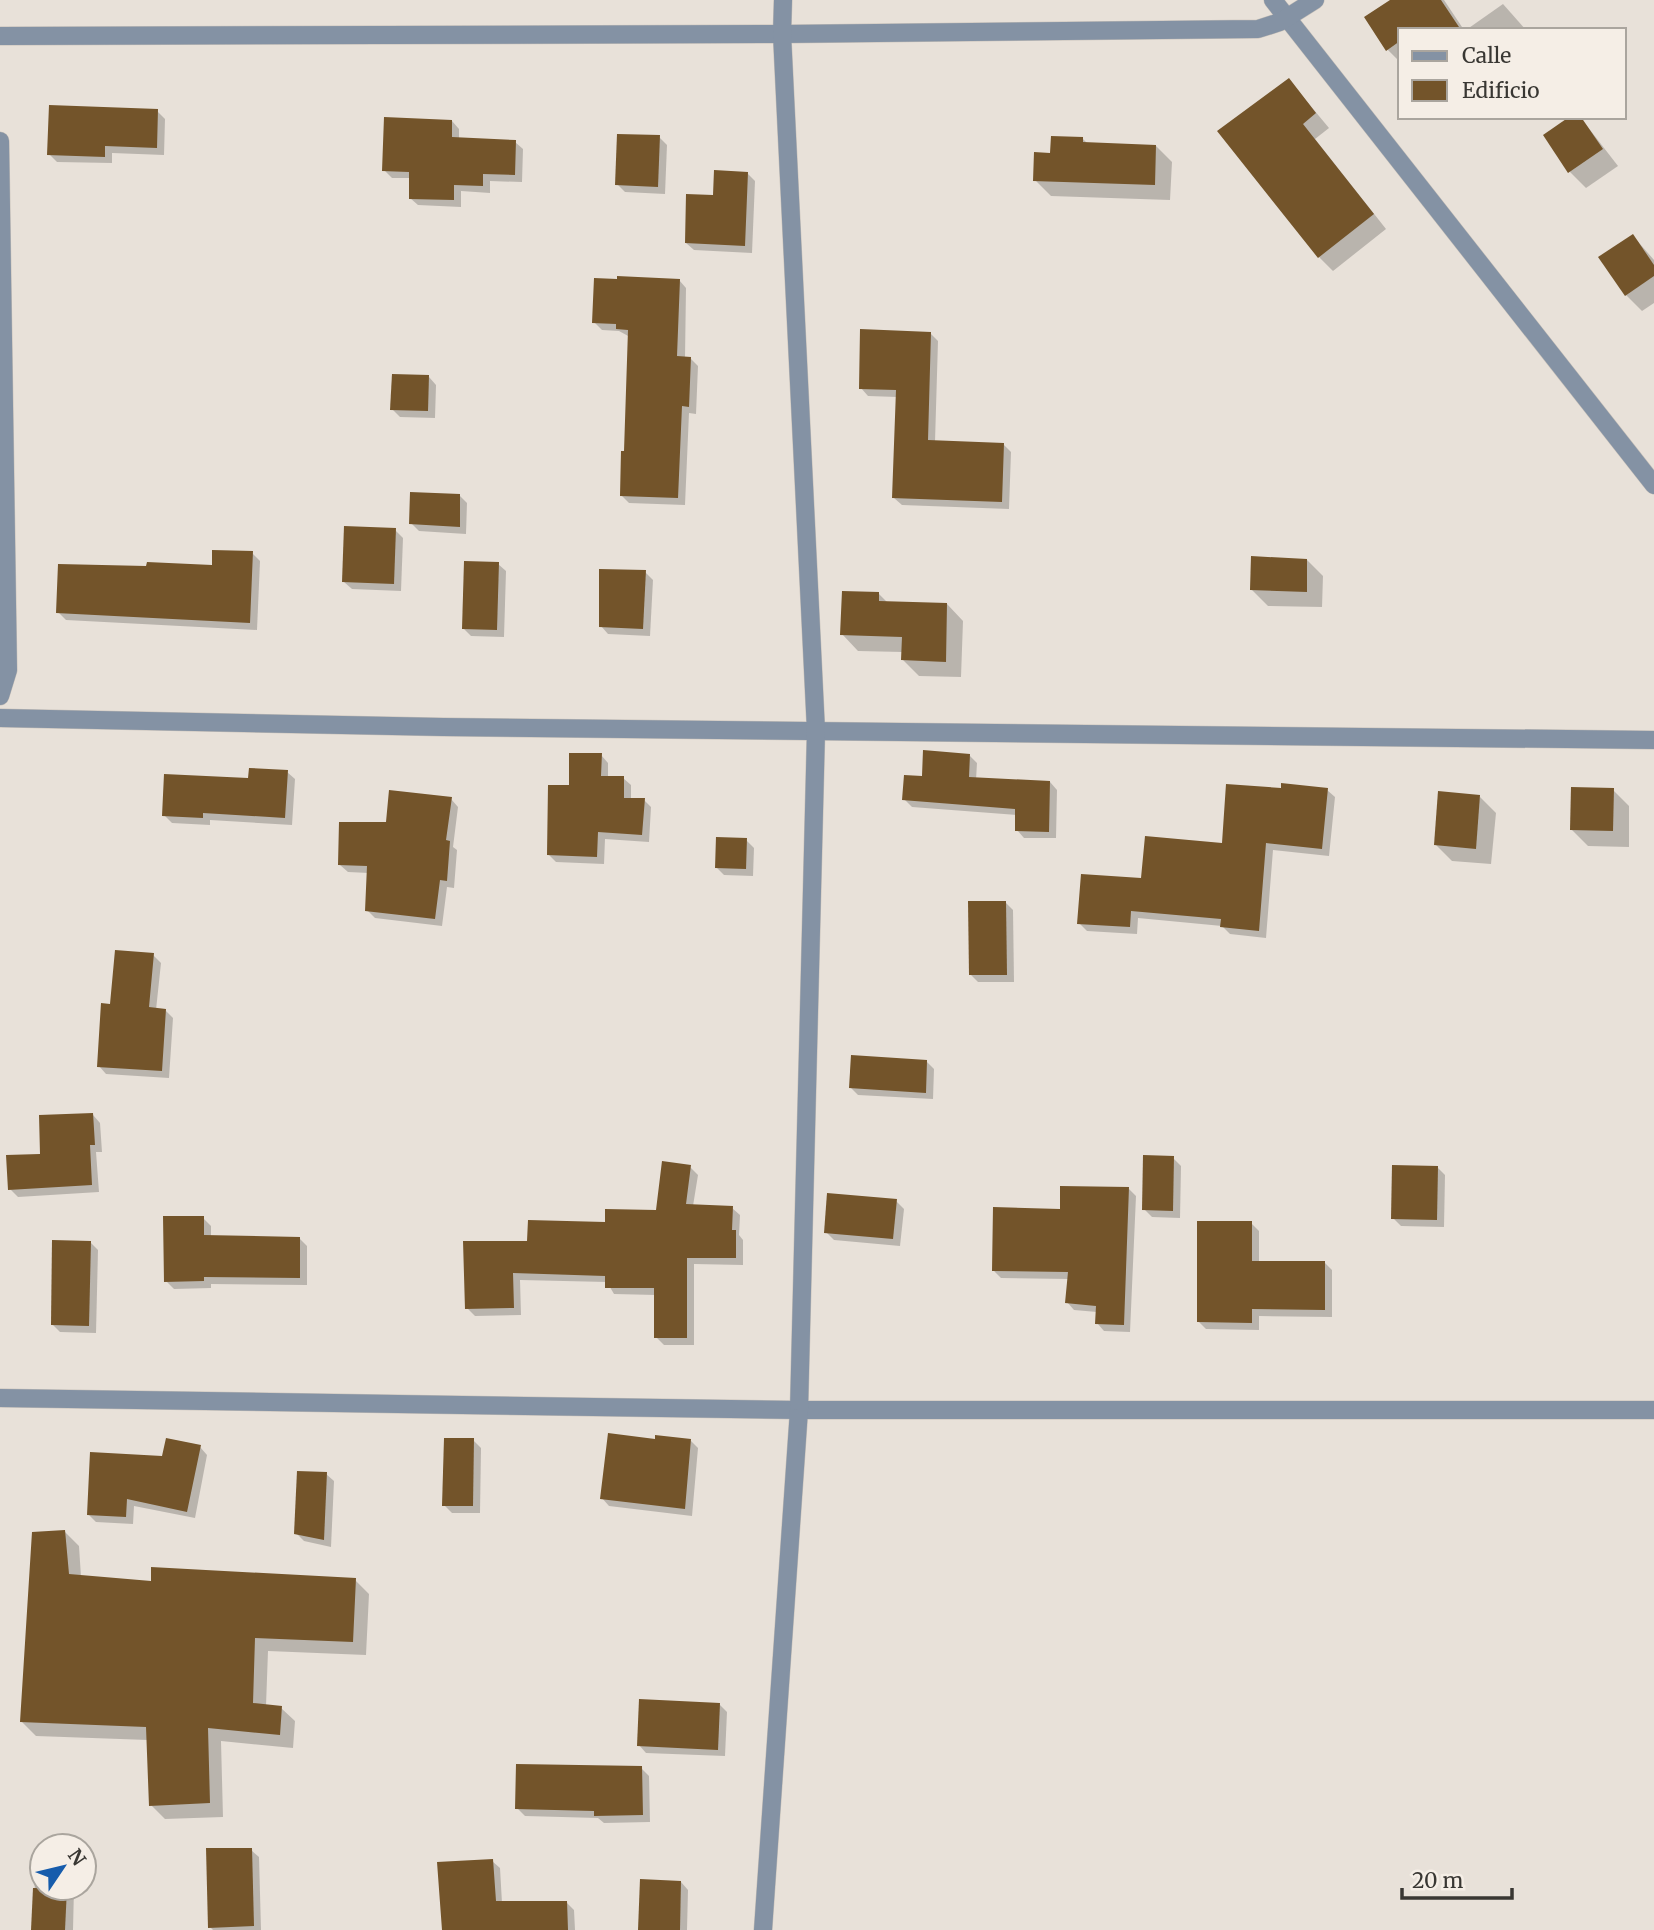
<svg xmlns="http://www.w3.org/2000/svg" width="1654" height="1930" font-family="Merriweather,serif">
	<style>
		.shadow { fill: #0003 }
		.building { fill: #73542a }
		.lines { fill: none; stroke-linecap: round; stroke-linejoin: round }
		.minor-casing { stroke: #c5bfb8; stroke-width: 19 }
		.minor { stroke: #8492a4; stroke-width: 18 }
	</style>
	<rect width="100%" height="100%" fill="#e8e1d9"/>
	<g class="shadow">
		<path d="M1391 0H1444L1462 27 1400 30V62L1387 49Z"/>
		<path d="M1503 4 1526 30H1466Z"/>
		<path d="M1289 80 1329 128 1315 139 1386 229 1333 271 1319 257Z"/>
		<path d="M157 111 165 119 164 155 112 153V163L57 162 49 154Z"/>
		<path d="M1580 117 1618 166 1586 188 1570 172Z"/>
		<path d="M452 121 459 129V139L515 142 523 149 522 182 490 181V193L461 191V207L418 205 410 198 411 178H392L384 170Z"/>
		<path d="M659 137 667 145 665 194 625 192 617 184Z"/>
		<path d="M1082 138 1087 143 1156 146 1172 162 1170 200 1051 196 1035 180 1052 155Z"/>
		<path d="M747 173 755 181 752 253 694 250 686 243Z"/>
		<path d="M1633 236 1654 260V303L1642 311 1626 295Z"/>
		<path d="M679 280 686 288 685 358H690L698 366 696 414 689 413 685 505 629 503 621 495 626 453 630 337 619 331 602 330 594 322Z"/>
		<path d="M930 333 938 341 935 442 1003 444 1011 452 1009 509 902 505 894 498 897 397 868 396 861 388Z"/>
		<path d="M429 377 436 385 435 418 400 417 392 409Z"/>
		<path d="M459 495 467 503 466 534 419 531 411 523Z"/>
		<path d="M395 530 403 538 401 591 352 589 344 582Z"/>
		<path d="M252 553 260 561 257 630 66 620 58 612Z"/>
		<path d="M1307 560 1323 576 1322 607 1268 606 1251 589Z"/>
		<path d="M498 564 506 571 504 637 471 636 463 628Z"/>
		<path d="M645 572 653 580 650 636 608 634 601 626Z"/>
		<path d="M879 594 888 603 947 604 963 621 961 677 919 676 903 660V652L858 651 842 634Z"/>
		<path d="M601 755 608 763V778H623L631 785V800H644L651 807 649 842 605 839 604 864 556 862 548 854 571 787Z"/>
		<path d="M970 756 977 763 976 780 1050 782 1057 790 1056 838H1024L1017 830V815L912 807 904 799 923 778Z"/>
		<path d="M287 772 295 779 292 825 210 820V825L172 823 164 815 250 780Z"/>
		<path d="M1327 790 1335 797 1329 856 1273 850 1266 938 1230 934 1222 926 1138 918 1137 934 1087 931 1079 923 1143 880 1223 845Z"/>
		<path d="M1613 790 1629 806V847L1588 846 1572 830Z"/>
		<path d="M1480 797 1496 813 1491 864 1452 861 1436 845Z"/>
		<path d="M451 799 458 807 453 847 457 850 454 888 447 887 442 926 375 918 367 910 369 873 348 872 340 865 387 824Z"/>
		<path d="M746 840 754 848 753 876 724 875 716 867Z"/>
		<path d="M1006 903 1013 910 1014 982H978L970 974Z"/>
		<path d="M153 955 161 963 156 1010H165L173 1018 169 1078 106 1074 99 1066 111 1006Z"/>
		<path d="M926 1061 934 1069 933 1099 858 1095 850 1087Z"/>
		<path d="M93 1115 100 1123 102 1152H96L99 1192 18 1197 10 1189 42 1155Z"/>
		<path d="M1173 1158 1181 1166 1180 1218 1152 1217 1144 1209Z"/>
		<path d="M690 1167 698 1175 693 1206 732 1208 740 1215 739 1235 743 1240V1265L694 1264V1345H664L656 1337V1295L614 1294 607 1282 520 1280 521 1315 475 1316 467 1308 529 1242 657 1211Z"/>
		<path d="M1437 1167 1445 1175 1444 1227 1401 1226 1393 1218Z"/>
		<path d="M1129 1189 1136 1196 1130 1332 1104 1331 1097 1323V1312L1074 1310 1067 1302 1069 1279 1001 1278 994 1271 1062 1211Z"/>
		<path d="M896 1201 904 1209 900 1246 834 1240 826 1232Z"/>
		<path d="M203 1218 211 1226V1237L299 1238 307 1246V1285L211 1284V1288L174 1289 166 1281Z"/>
		<path d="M1251 1223 1259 1231V1262L1325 1263 1332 1270V1317L1259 1316V1330L1206 1329 1199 1322Z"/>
		<path d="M90 1242 98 1250 96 1333 60 1332 52 1324Z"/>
		<path d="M473 1440 481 1448 480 1513H452L444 1505Z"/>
		<path d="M657 1441H691L698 1448 692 1516 609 1506 602 1498Z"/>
		<path d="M200 1447 207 1455 195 1518 134 1506 133 1524 96 1522 89 1515 163 1458Z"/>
		<path d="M326 1474 334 1481 331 1547 304 1541 296 1533Z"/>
		<path d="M65 1532 79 1546 81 1577 152 1583 355 1580 369 1594 366 1655 268 1651 266 1706 281 1708 295 1721 293 1748 221 1741 223 1817 165 1819 151 1805 148 1740 36 1736 22 1722Z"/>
		<path d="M720 1705 727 1712 725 1756 646 1753 639 1745Z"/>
		<path d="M641 1768 649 1776 650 1822 604 1823 598 1818 525 1816 517 1808Z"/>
		<path d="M251 1850 259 1857 261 1930H213L210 1927Z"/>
		<path d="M36 1854H42V1888H74L73 1930H33Z"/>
		<path d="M492 1861 500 1868 502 1903H567L574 1910 575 1930H443Z"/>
		<path d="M681 1882 688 1890 687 1930H640Z"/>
	</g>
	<g class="building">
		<path d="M1390 0H1441L1461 30H1400V41L1386 51 1364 17Z"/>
		<path d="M1289 78 1316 113 1303 124 1374 214 1318 258 1217 131Z"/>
		<path d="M49 105 158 109 157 148 105 146V157L47 155Z"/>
		<path d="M384 117 452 120V137L516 140 515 175 483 174V186L454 185V200L409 199V172L382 171Z"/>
		<path d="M1569 117H1581L1603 149 1568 173 1543 135Z"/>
		<path d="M617 134 660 135 658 187 615 185Z"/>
		<path d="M1051 136 1083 137V142L1156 145 1155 185 1033 181 1034 152 1050 153Z"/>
		<path d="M714 170 748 172 745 246 685 243 686 194 713 195Z"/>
		<path d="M1633 234 1654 265V276L1625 296 1598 257Z"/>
		<path d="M617 276 680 279 677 356 691 357 689 407 682 406 678 498 620 496 621 451H624L628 330 616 329V324L592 323 594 278 617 279Z"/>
		<path d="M860 329 931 332 928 440 1004 443 1002 502 892 498 896 390 859 389Z"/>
		<path d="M392 374 429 375 428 411 390 410Z"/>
		<path d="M410 492 460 494V527L409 524Z"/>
		<path d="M344 526 396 528 394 584 342 582Z"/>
		<path d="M212 550 253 551 250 623 56 613 58 564 146 566 147 562 212 565Z"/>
		<path d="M1251 556 1307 559V592L1250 590Z"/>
		<path d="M464 561 499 562 497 630 462 629Z"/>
		<path d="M599 569 646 570 643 629 599 627Z"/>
		<path d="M842 591 879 592V601L947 603 946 662 901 660 902 637 840 635Z"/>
		<path d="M923 750 970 754 969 777 1050 781 1049 832 1015 831V809L902 800 904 775 922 776Z"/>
		<path d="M569 753H602L601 776H624V798H645L642 835 598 832 597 857 547 855 548 785H569Z"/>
		<path d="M249 768 288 770 285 818 203 813V818L162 816 164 774 248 778Z"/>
		<path d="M1281 783 1328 788 1322 849 1266 843 1259 931 1220 927 1221 919 1131 911 1130 927 1077 924 1081 874 1141 878 1145 836 1222 843 1226 784 1281 788Z"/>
		<path d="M1571 787 1614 788 1613 831 1570 830Z"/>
		<path d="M389 790 452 797 446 840 450 841 447 881 440 880 435 919 365 911 367 866 338 865 339 822H386Z"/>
		<path d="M1438 791 1480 795 1476 849 1434 845Z"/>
		<path d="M716 837 747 838 746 869 715 868Z"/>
		<path d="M968 901H1006L1007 975H969Z"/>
		<path d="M115 950 154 953 149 1007 166 1009 162 1071 97 1067 101 1003 110 1004Z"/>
		<path d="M851 1055 927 1060 926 1093 849 1088Z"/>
		<path d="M93 1113 95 1145H90L92 1185 8 1190 6 1155 40 1154 39 1115Z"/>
		<path d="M1143 1155 1174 1156 1173 1211 1142 1210Z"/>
		<path d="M662 1161 691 1165 686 1204 733 1206 732 1230H736V1258H687V1338H654V1288H605V1276L513 1273 514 1308 465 1309 463 1241H527L528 1220 605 1222V1209L656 1210Z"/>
		<path d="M1392 1165 1438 1166 1437 1220 1391 1219Z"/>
		<path d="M1060 1186 1129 1187 1124 1325 1095 1324 1096 1306 1065 1303 1068 1272 992 1271 993 1207 1060 1209Z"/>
		<path d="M827 1193 897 1199 893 1239 824 1233Z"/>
		<path d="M163 1216H204V1235L300 1237V1278L204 1277V1281L164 1282Z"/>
		<path d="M1197 1221H1252V1261H1325V1310L1252 1309V1323L1197 1322Z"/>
		<path d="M52 1240 91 1241 89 1326 51 1325Z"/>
		<path d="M608 1433 655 1439V1435L691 1439 685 1509 600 1499Z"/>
		<path d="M166 1438 201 1445 187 1512 127 1499 126 1517 87 1515 90 1452 162 1456Z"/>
		<path d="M444 1438H474L473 1506H442Z"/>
		<path d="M297 1471 327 1472 324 1540 294 1534Z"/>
		<path d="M65 1530 69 1574 151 1581V1567L356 1578 353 1642 255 1638 253 1703 282 1706 280 1735 208 1728 210 1803 149 1806 146 1727 20 1722 32 1532Z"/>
		<path d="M639 1699 720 1703 718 1750 637 1746Z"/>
		<path d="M516 1764 642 1766 643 1815 594 1816V1811L515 1809Z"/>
		<path d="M206 1848H252L254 1926 208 1928Z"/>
		<path d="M493 1859 496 1901H567L568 1930H442L437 1862Z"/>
		<path d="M640 1879 681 1881 680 1930H638Z"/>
		<path d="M33 1888H67L65 1930H31Z"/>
	</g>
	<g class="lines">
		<g class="minor-casing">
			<g id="minor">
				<path d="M1273 0 1654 485"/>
				<path d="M0 36 782 34 1258 29 1280 22 1315 0"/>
				<path d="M0 141 8 670 0 696"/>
				<path d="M0 718 443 727 1654 740"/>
				<path d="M0 1398 799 1410H1654"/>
				<path d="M763 1930 799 1410 816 731 782 34 783 0"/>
			</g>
		</g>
		<use href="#minor" class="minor"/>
	</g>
	<rect x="1398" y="28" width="228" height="91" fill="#f5eee6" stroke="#aaa59e" stroke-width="2"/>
	<rect x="1412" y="51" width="35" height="10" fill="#8492a4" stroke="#aaa59e" stroke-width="2"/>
	<text x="1462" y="63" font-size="21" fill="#393733">Calle</text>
	<rect x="1412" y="80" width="35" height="21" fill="#73542a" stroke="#aaa59e" stroke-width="2"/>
	<text x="1462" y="98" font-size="21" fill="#393733">Edificio</text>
	<g transform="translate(63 1867) rotate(55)"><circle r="33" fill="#f5eee6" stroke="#aaa59e" stroke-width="2"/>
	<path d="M0-5L12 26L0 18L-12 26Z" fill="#165cac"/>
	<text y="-10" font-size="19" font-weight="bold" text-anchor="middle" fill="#393733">N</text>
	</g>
	<path d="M1402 1888v10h110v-10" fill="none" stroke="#393733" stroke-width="3.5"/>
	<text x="1412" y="1888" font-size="21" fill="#393733" stroke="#f5eee6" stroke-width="5" paint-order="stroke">20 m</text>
</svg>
